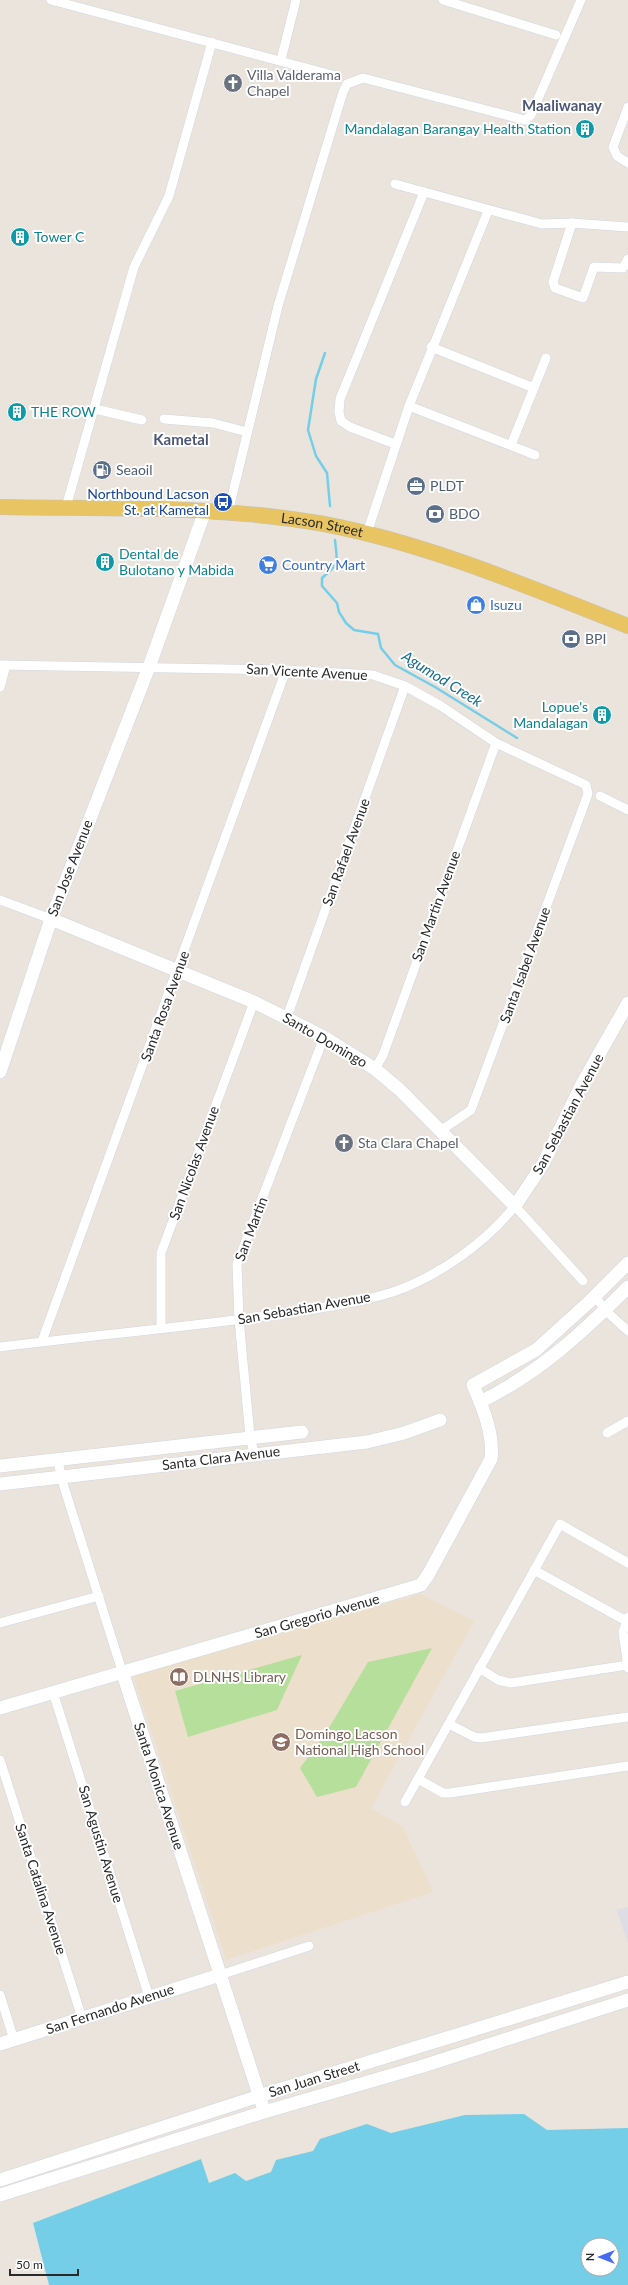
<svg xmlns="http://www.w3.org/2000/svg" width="628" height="2285" font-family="Lato,sans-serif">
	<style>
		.industrial { fill: #dedce4 }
		.education { fill: #ece0cc }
		.green { fill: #b5df9b }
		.water { fill: #74cee8; fill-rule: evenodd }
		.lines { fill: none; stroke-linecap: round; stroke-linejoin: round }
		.stream { stroke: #74cee8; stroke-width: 2.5 }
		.street-casing { stroke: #d1d5e2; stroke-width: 10 }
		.secondary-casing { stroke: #d1d5e2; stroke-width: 14 }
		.primary-casing { stroke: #c3c3c3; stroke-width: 16 }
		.street { stroke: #fff; stroke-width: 9 }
		.secondary { stroke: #fff; stroke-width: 13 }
		.primary { stroke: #e9c463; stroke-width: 15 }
		.labels { text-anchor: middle; stroke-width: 4; stroke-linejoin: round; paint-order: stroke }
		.worship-label { font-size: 14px; fill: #5b616d; stroke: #fff; text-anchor: start }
		.culture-label { font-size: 14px; fill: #0d838f; stroke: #fff; text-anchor: start }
		.service-label { font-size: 14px; fill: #4e5e75; stroke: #fff; text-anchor: start }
		.transit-label { font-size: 14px; fill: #164399; stroke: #fff; text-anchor: end }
		.street-label { font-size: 14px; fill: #292929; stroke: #fff }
		.shop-label { font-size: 14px; fill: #366cbe; stroke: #fff; text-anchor: start }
		.education-label { font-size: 14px; fill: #785e54; stroke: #fff; text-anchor: start }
		.neighbourhood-label { font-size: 15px; font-weight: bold; fill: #4c5678; stroke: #fff }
		.water-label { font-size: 15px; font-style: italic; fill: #146c92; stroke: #fff }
	</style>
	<rect width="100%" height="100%" fill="#ebe4dc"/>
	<path class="industrial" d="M628 1907V1944L617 1910Z"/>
	<path class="education" d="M420 1594 474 1621 371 1808 403 1827 433 1892 226 1960 133 1675Z"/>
	<g class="green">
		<path d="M432 1648 356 1787 317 1797 300 1768 326 1733 368 1662Z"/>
		<path d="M302 1655 277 1710 188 1737 175 1691Z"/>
	</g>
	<path class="water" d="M524 2114 547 2130 628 2128V2285H49L33 2223 201 2159 209 2183 235 2173 246 2181 271 2172 276 2160 313 2151 320 2139 367 2124 391 2133 465 2115ZM588 2245H612V2269H588Z"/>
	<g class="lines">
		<g class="stream">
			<path d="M325 353 316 379 308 430 316 456 327 473 330 506"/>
			<path d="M335 540C337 563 341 562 322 578V586L337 603 339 612 346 623 354 630 378 634 381 648 395 665 435 687 517 738"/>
		</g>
		<g class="street-casing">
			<g id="street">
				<path d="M51 0 336 76"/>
				<path d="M443 0 556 35"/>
				<path d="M281 60 296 0"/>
				<path d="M628 107 613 147 617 156 628 163"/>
				<path d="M395 184 542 224 572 223 628 227"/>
				<path d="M572 223 553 282 555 288 583 298 594 267 623 268 628 259"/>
				<path d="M431 347 534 388"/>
				<path d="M409 406 535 455"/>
				<path d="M95 409 142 420"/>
				<path d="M164 419 213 423 247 432"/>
				<path d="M395 444 350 427 341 421 339 412 340 399 424 192"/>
				<path d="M511 445 546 358"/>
				<path d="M66 507 134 267 169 196 212 42"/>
				<path d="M228 513 278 306 343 92 347 84 363 78 525 120 531 115 581 0"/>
				<path d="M367 533 409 406 488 211"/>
				<path d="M0 665 286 670 373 675 405 686 441 706 496 743 586 785 588 794 471 1110 440 1131"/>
				<path d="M0 687 6 665"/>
				<path d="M600 796 628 810"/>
				<path d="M0 900 51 919"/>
				<path d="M287 1017 405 686"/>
				<path d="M375 1069 383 1055 496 743"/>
				<path d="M595 1296 605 1310 628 1331"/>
				<path d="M161 1328V1253L254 1002"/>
				<path d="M42 1341 286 670"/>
				<path d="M0 1347C88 1336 177 1328 265 1316 308 1310 351 1305 393 1292 439 1276 485 1243 515 1206L583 1281"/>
				<path d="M607 1433 628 1421"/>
				<path d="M254 1454 250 1436 239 1320 237 1264 324 1037"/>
				<path d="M58 1459 61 1477 122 1671"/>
				<path d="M534 1570 628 1622"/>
				<path d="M628 1617 623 1632 628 1668"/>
				<path d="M0 1623 99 1596"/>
				<path d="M479 1668 498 1680 511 1683 628 1665"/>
				<path d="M53 1692 149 1997"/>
				<path d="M449 1724 474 1737 481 1738 628 1717"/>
				<path d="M0 1760 82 2018"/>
				<path d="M418 1779 443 1793H450L628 1766"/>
				<path d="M405 1802 560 1524 628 1563"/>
				<path d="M220 1975 309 1946"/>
				<path d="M0 1995 14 2040"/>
			</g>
		</g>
		<g class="secondary-casing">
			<g id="secondary">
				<path d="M51 919 254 1002 324 1037 375 1069 400 1090 515 1206 543 1164 582 1084 628 1003"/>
				<path d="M0 1072 51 919 149 667 205 511"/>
				<path d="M480 1402C539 1373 582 1333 628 1287"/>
				<path d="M0 1466 302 1432"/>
				<path d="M0 1484 367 1442 404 1433 440 1420"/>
				<path d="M122 1671 262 2104"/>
				<path d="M0 1708 421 1585 428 1575 491 1459C494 1434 483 1408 473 1385L536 1350 589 1302 628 1263"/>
				<path d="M0 2044 220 1975"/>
				<path d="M0 2180 259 2096 628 1982"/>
				<path d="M0 2195 264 2112 423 2066 628 2000"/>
			</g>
		</g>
		<g class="primary-casing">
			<g id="primary">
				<path id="s1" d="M0 507C108 509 217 505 324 524 429 544 529 587 628 626"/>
			</g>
		</g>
		<use href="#street" class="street"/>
		<use href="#secondary" class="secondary"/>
		<use href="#primary" class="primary"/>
	</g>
	<defs>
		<g id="church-disc" transform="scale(1)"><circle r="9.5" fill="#6b7280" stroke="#fff"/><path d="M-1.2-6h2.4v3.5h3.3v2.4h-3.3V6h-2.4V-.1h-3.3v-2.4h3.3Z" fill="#fff"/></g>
		<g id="building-disc" transform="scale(1)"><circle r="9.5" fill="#0f9aa8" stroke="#fff"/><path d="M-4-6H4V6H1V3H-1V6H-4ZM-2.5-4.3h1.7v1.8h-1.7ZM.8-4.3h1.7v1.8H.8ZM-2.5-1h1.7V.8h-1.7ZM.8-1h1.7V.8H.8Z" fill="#fff"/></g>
		<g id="fuel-disc" transform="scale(1)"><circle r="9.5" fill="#5c6f8a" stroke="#fff"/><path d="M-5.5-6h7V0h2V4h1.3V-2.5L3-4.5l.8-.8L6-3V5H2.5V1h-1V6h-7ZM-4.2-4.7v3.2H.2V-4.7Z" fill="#fff"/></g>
		<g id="office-disc" transform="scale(1)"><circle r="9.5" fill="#5c6f8a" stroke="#fff"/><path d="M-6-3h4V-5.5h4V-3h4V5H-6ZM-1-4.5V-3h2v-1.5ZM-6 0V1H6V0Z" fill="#fff"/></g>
		<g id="bus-disc" transform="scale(1)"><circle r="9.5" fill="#1a4fb4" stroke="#fff"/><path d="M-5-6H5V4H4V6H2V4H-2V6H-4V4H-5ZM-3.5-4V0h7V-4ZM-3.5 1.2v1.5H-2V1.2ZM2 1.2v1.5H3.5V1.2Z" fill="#fff"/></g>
		<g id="bank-disc" transform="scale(1)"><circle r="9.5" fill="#5c6f8a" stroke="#fff"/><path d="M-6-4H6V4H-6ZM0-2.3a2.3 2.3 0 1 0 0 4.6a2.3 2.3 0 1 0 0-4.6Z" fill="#fff"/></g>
		<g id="supermarket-disc" transform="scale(1)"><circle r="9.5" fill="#3f7fe0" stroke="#fff"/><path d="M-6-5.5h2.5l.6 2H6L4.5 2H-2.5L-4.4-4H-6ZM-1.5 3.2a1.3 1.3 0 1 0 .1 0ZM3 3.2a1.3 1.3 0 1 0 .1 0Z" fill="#fff"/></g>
		<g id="shop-disc" transform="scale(1)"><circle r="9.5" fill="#3f7fe0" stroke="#fff"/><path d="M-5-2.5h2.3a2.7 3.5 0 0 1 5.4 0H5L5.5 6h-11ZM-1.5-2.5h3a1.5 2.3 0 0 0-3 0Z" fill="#fff"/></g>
		<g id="library-disc" transform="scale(1)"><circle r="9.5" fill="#8d6e63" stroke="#fff"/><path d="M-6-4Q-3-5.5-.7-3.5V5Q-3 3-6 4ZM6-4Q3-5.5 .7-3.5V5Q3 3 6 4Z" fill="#fff"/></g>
		<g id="school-disc" transform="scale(1)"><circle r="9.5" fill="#8d6e63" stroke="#fff"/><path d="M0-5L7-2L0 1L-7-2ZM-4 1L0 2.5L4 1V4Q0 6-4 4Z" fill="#fff"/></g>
	</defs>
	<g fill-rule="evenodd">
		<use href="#church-disc" x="233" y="83"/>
		<use href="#building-disc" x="585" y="129"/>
		<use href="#building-disc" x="20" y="237"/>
		<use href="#building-disc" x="17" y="412"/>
		<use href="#fuel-disc" x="102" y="470"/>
		<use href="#office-disc" x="416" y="486"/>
		<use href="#bus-disc" x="223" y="502"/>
		<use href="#bank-disc" x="435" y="514"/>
		<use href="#building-disc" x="105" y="562"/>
		<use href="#supermarket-disc" x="268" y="565"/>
		<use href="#shop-disc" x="476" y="605"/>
		<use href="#bank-disc" x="571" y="639"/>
		<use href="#building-disc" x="602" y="715"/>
		<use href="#church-disc" x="344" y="1143"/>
		<use href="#library-disc" x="179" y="1677"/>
		<use href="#school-disc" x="281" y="1742"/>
	</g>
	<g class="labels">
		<g class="worship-label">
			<text x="247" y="80">Villa Valderama<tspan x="247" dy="16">Chapel</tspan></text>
			<text x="358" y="1148">Sta Clara Chapel</text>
		</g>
		<g class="culture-label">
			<text x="571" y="134" text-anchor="end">Mandalagan Barangay Health Station</text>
			<text x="34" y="242">Tower C</text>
			<text x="31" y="417">THE ROW</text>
			<text x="119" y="559">Dental de<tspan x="119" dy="16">Bulotano y Mabida</tspan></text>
			<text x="588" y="712" text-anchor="end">Lopue's<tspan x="588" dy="16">Mandalagan</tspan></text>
		</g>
		<g class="service-label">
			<text x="116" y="475">Seaoil</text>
			<text x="430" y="491">PLDT</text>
			<text x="449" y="519">BDO</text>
			<text x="585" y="644">BPI</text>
		</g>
		<g class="transit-label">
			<text x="209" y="499">Northbound Lacson<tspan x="209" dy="16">St. at Kametal</tspan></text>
		</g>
		<g class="street-label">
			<text dy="5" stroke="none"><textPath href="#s1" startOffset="323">Lacson Street</textPath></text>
			<text transform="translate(307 672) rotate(3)" y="5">San Vicente Avenue</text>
			<text transform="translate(346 852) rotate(-70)" y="5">San Rafael Avenue</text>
			<text transform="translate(70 868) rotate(-69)" y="5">San Jose Avenue</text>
			<text transform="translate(436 906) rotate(-70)" y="5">San Martin Avenue</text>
			<text transform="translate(525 965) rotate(-70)" y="5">Santa Isabel Avenue</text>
			<text transform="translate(165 1006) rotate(-70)" y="5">Santa Rosa Avenue</text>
			<text transform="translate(325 1040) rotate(30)" y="5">Santo Domingo</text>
			<text transform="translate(568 1114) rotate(-62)" y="5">San Sebastian Avenue</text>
			<text transform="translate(194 1163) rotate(-70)" y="5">San Nicolas Avenue</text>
			<text transform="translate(251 1229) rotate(-69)" y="5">San Martin</text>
			<text transform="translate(304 1308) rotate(-10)" y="5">San Sebastian Avenue</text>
			<text transform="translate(221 1458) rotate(-7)" y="5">Santa Clara Avenue</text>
			<text transform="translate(317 1616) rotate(-16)" y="5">San Gregorio Avenue</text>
			<text transform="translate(159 1786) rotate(72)" y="5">Santa Monica Avenue</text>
			<text transform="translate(101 1844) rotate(73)" y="5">San Agustin Avenue</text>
			<text transform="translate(41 1889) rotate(72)" y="5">Santa Catalina Avenue</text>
			<text transform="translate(110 2009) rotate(-18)" y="5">San Fernando Avenue</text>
			<text transform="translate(314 2079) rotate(-17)" y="5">San Juan Street</text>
		</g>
		<g class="shop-label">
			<text x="282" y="570">Country Mart</text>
			<text x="490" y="610">Isuzu</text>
		</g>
		<g class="education-label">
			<text x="193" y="1682">DLNHS Library</text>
			<text x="295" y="1739">Domingo Lacson<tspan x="295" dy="16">National High School</tspan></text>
		</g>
		<g class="neighbourhood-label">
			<text x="562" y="111">Maaliwanay</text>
			<text x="181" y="445">Kametal</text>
		</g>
		<g class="water-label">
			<text transform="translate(442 679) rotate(32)" y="5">Agumod Creek</text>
		</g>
	</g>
	<g transform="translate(600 2257) rotate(270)"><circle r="19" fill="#ffffff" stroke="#a9a9a9"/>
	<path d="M0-3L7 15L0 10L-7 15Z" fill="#446bf0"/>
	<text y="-6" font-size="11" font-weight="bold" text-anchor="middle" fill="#292929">N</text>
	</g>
	<path d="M10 2269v6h68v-6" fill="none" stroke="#292929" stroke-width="2"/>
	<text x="16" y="2269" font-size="12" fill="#292929" stroke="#ffffff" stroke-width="3" paint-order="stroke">50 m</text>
</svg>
